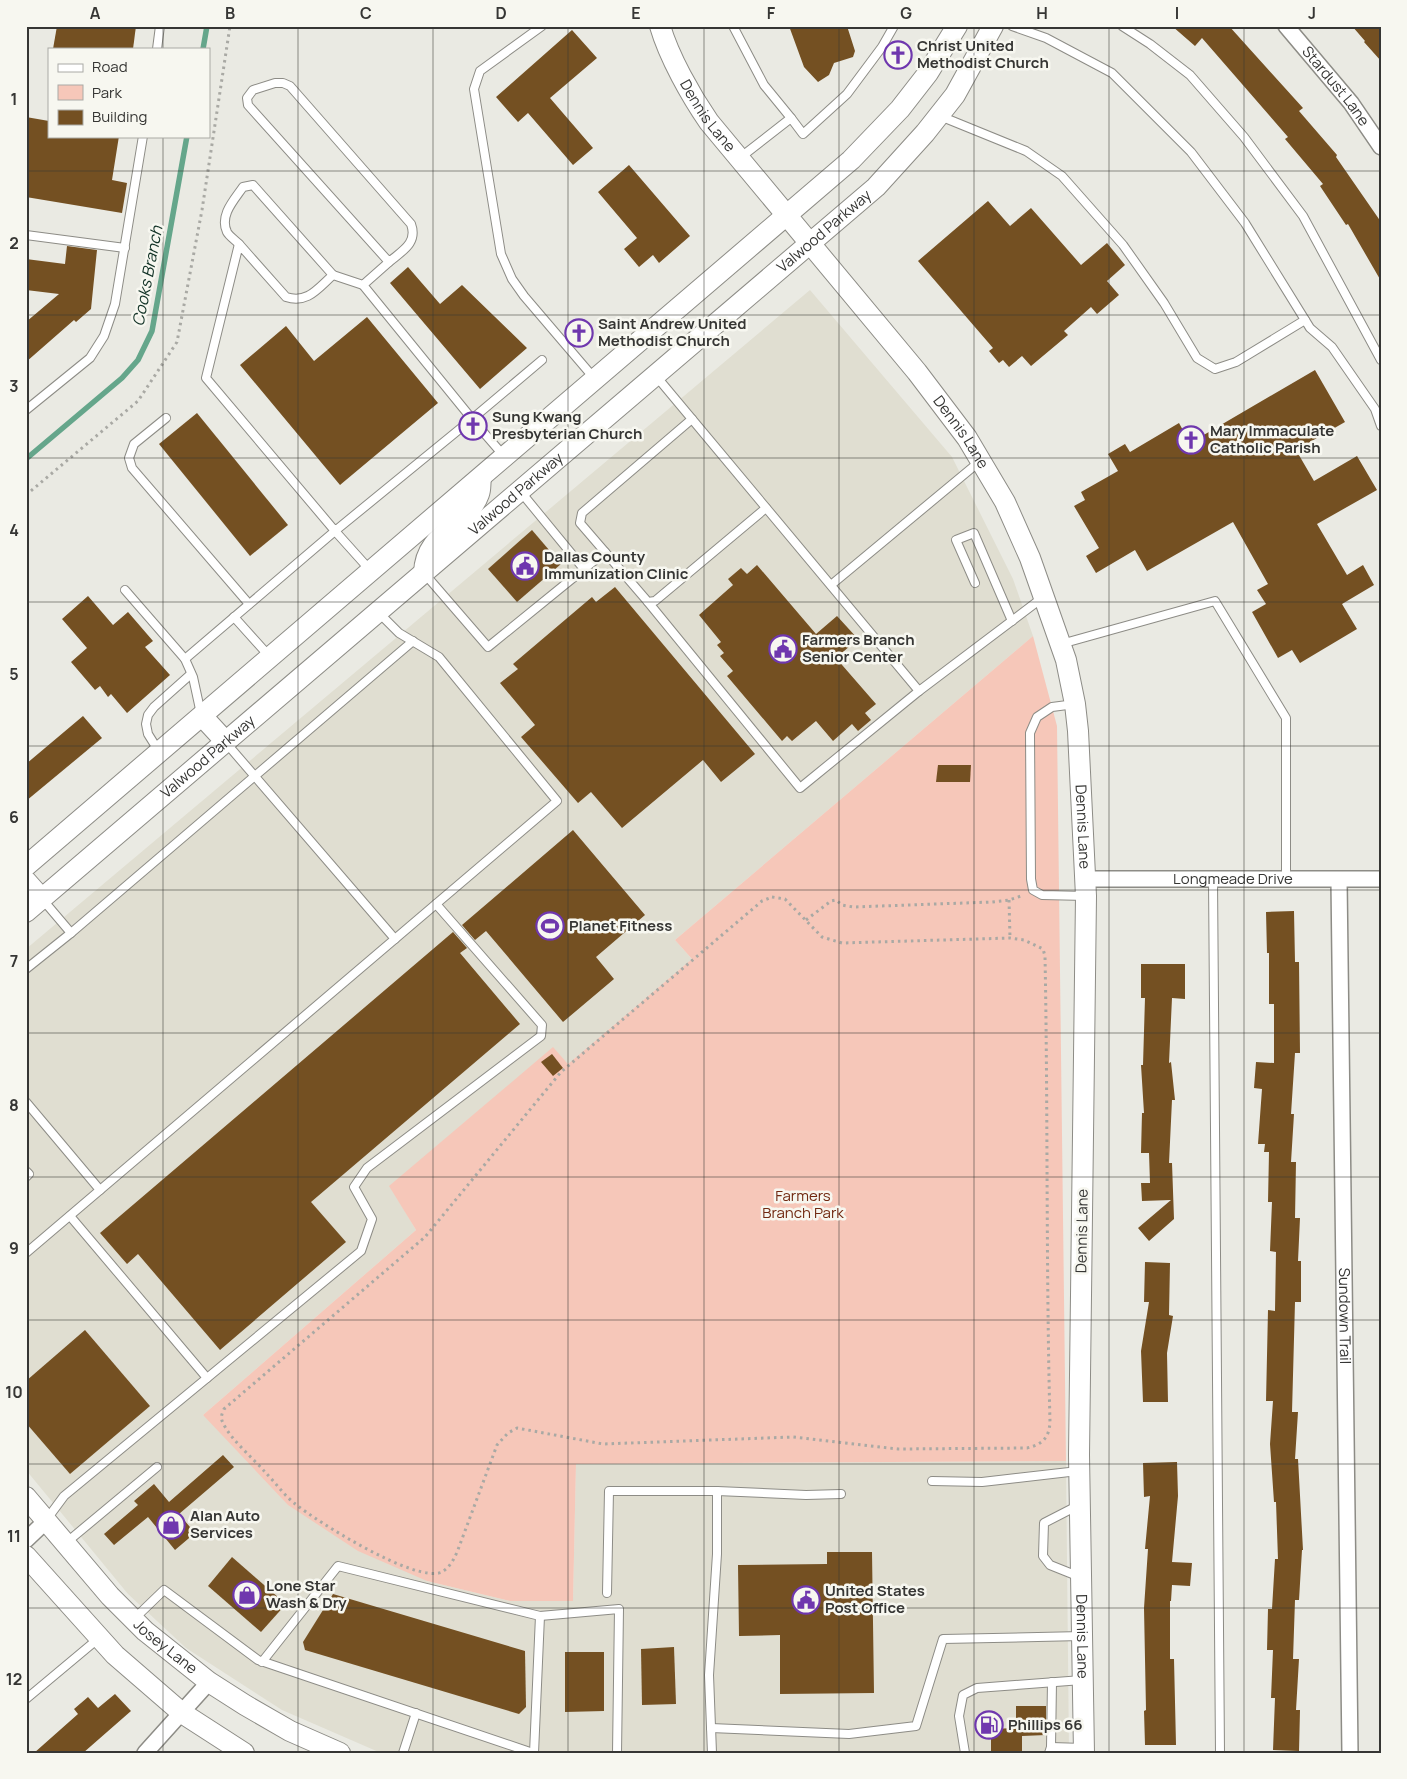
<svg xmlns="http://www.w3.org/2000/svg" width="1407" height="1779" font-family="Manrope,sans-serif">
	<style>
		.built { fill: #e0ded1 }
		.green { fill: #f6c7b9 }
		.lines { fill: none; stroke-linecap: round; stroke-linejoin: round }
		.stream { stroke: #65a68b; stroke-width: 5.5 }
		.building { fill: #745022 }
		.lane-casing { stroke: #8d8c86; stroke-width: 10 }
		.street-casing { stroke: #8d8c86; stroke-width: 18 }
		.secondary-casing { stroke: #8d8c86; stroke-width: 22 }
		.path { stroke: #a9a9a4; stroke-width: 3; stroke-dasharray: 2.5 4; stroke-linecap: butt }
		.lane { stroke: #fff; stroke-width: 8 }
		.street { stroke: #fff; stroke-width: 15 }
		.secondary { stroke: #fff; stroke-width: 20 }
		.grid { fill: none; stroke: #363634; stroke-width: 1; stroke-opacity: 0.55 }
		.labels { text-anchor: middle; stroke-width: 5; stroke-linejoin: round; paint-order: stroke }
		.poi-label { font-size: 15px; font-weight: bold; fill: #363634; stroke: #f7f7f0; text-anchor: start }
		.street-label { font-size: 15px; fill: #363634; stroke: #f7f7f0 }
		.park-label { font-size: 15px; fill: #712911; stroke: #f7f7f0 }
		.water-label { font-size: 16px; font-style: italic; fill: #133327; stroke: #f7f7f0 }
		.neatline { fill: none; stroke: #363634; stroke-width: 2 }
		.grid-label { font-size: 16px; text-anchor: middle; font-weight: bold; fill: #363634 }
	</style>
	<rect width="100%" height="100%" fill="#eaeae3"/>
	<path class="built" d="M810 290 952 457 1013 579 1033 636 675 940 692 959 568 1064 553 1048 390 1186 416 1230 203 1415 427 1581 510 1601 573 1600 576 1464 1066 1461 1069 1753H381L282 1710 186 1648 128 1594 26 1470V949Z"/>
	<path class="green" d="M1033 636 1057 726 1066 1461 576 1464 573 1601H510L427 1581 358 1551 288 1505 203 1415 416 1230 389 1186 553 1047 568 1064 692 959 675 940Z"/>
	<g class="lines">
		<g class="stream">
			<path d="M203 49 207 26"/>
			<path d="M26 459 122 378 138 360 152 331 187 136"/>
		</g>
	</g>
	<g class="building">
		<path d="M57 26H136L133 49H53Z"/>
		<path d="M789 26H847L855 51 853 57 834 63 829 75 818 82 804 67Z"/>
		<path d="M1172 26H1229L1303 108 1299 111 1337 155 1336 157 1381 222V281L1348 224 1346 225 1320 186 1323 184 1285 139 1288 137 1202 38 1195 46Z"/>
		<path d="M1352 26H1381V61L1364 42 1365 41Z"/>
		<path d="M572 30 597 58 550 98 593 148 573 165 528 113 518 122 496 97Z"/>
		<path d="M26 117 49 121V136H119L112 180 127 183 122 213 26 197Z"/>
		<path d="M629 165 690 236 659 263 653 255 639 267 624 249 637 238 598 192Z"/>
		<path d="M988 201 1010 226 1031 208 1081 265 1107 243 1125 265 1107 281 1119 295 1097 314 1091 307 1064 331 1068 335 1031 366 1022 356 1009 367 1003 360 999 363 989 351 993 348 918 261Z"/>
		<path d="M67 246 97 250 91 309 76 322 74 320 26 362V322L59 294 26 290V259L65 264Z"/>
		<path d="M408 267 440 304 462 285 527 348 480 389 390 283Z"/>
		<path d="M367 317 438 403 340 485 240 365 286 326 314 361Z"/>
		<path d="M1315 370 1345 422 1296 450 1314 481 1357 456 1377 490 1317 524 1347 575 1363 565 1374 585 1342 604 1357 629 1300 663 1292 650 1278 658 1252 612 1266 604 1257 590 1268 584 1233 522 1147 571 1135 550 1096 573 1086 556 1099 548 1074 506 1085 500 1081 492 1118 471 1108 454 1125 444 1130 452 1179 423 1190 443Z"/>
		<path d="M197 413 288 525 250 556 159 444Z"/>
		<path d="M532 530 561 564 517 602 488 569Z"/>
		<path d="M757 565 816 634 837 616 858 639 836 658 876 704 865 713 871 720 858 731 852 724 833 741 816 721 792 741 787 736 782 741 727 676 733 671 720 656 724 653 717 645 721 642 699 615 733 585 728 579 741 568 747 574Z"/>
		<path d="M615 587 755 754 721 782 703 760 622 828 591 792 578 803 521 737 535 725 500 683 518 669 513 664 592 597 596 602Z"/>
		<path d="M88 596 113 625 128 612 153 641 145 647 170 675 127 713 111 694 108 697 100 686 95 690 71 662 87 648 62 619Z"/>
		<path d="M83 716 102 738 26 801V764Z"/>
		<path d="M938 765H971L970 782H936Z"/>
		<path d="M573 830 645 915 596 957 614 979 563 1022 486 931 475 940 462 925Z"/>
		<path d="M1294 911 1295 962H1299L1300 1053H1295L1291 1114H1294L1291 1162H1296L1295 1218H1300L1298 1261H1301V1302H1295L1292 1412H1298L1295 1459H1298L1303 1550H1302L1299 1600H1295L1293 1659H1299L1296 1710H1300L1299 1751 1273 1750 1275 1698H1271L1273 1650H1267L1268 1609H1272L1275 1559H1278L1276 1502H1274L1270 1444 1273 1401H1266L1268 1310 1275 1311 1276 1252 1270 1251 1272 1202H1268L1269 1152H1264L1265 1144H1258L1262 1089 1254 1088 1256 1062 1274 1063V1004H1269V953H1267L1266 912Z"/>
		<path d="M453 932 467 948 460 953 520 1024 311 1202 346 1242 220 1350 138 1254 127 1264 100 1233Z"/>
		<path d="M1141 964H1185V999L1172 998 1169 1063 1171 1062 1175 1100H1172L1169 1163H1172L1174 1219 1149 1241 1138 1228 1171 1200 1142 1201 1141 1183H1150L1149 1153H1141L1142 1113H1144L1141 1065H1143L1145 998H1141Z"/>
		<path d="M552 1054 563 1068 553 1076 541 1062Z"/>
		<path d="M1145 1262 1170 1263 1169 1315 1173 1316 1167 1353 1168 1402H1143L1141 1351 1149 1302H1144Z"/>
		<path d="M85 1330 150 1406 70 1474 26 1423V1381Z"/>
		<path d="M223 1455 234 1467 179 1514 195 1533 175 1550 148 1517 114 1545 104 1534 138 1505 134 1501 154 1484 169 1502Z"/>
		<path d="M1177 1462 1178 1496 1172 1562 1192 1563 1190 1586 1172 1585 1171 1601H1170V1659H1174L1176 1745H1145L1144 1711 1146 1710 1144 1608 1148 1549H1145L1150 1496 1144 1497 1143 1463Z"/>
		<path d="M827 1552H872L874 1693 780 1694V1635L739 1636 738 1565 827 1564Z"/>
		<path d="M232 1557 286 1604 261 1632 208 1586Z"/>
		<path d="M333 1594 525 1651 526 1707 519 1714 305 1650 303 1642Z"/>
		<path d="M674 1647 676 1704 642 1705 641 1649Z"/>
		<path d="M565 1652H604V1711L565 1712Z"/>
		<path d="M115 1694 131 1711 83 1753H34L78 1714 74 1709 88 1697 98 1708Z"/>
		<path d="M1016 1706H1046V1735L1022 1736V1753H991V1729L1016 1728Z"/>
	</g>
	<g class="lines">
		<g class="lane-casing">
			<g id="lane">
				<path d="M542 26 480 71 474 89 501 254 512 279 524 296 594 378"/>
				<path d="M733 26 764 85 791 118"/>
				<path d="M1012 26 1046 38 1112 73 1191 152 1245 223 1310 328 1332 347 1375 409 1381 426"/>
				<path d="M1122 26 1150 44 1190 75 1244 137 1303 216 1381 360"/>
				<path d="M157 49 160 26"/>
				<path d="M275 83H283L290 86 411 224C418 243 402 251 389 262L248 105 247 98 253 90Z"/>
				<path d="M940 116 1026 151 1062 176 1123 245 1164 303 1197 358 1215 369 1236 362 1305 320"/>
				<path d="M741 157 791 118 803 134 847 94 882 47 894 26"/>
				<path d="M26 235 125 248"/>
				<path d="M239 244C235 240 229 236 227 232 219 215 235 199 243 187L253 185 333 275"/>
				<path d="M389 262 363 285 333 275C318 288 308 304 286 297L239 244 206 378 335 531 472 419 504 456"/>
				<path d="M363 285 472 419 542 360"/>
				<path d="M656 376 919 691 1042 598"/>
				<path d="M26 410 90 358 104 336 115 304 143 136"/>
				<path d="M166 418 134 444 129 458 132 468 249 604"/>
				<path d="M605 552 580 523 582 513 692 419"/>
				<path d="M584 569 605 552 648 602 655 601 766 508"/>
				<path d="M424 573 488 647 584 569 520 491"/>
				<path d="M975 583 956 540 974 533 1012 621"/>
				<path d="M831 585 979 462"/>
				<path d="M125 590 185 659 193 677 201 714"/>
				<path d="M648 602 800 788 919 691"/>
				<path d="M234 617 270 657"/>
				<path d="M1061 644 1215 601 1286 718V880"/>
				<path d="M185 659 335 531 370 570"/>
				<path d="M1075 704 1052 707 1037 717 1030 733 1031 879 1033 890 1042 895 1086 896"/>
				<path d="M227 744 395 939"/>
				<path d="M158 750 148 734 146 724 148 715 154 707 191 674"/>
				<path d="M1213 879 1220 1753"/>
				<path d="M43 900 71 933"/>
				<path d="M26 969 71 933 413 641"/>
				<path d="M26 1102 100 1190"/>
				<path d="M26 1171 29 1174 26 1177"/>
				<path d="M70 1216 207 1378"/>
				<path d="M26 1253 557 801 439 657 399 633 378 612"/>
				<path d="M932 1481 982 1482 1078 1471"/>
				<path d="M1079 1505 1044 1523 1043 1556 1050 1565 1080 1577"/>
				<path d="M47 1519 64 1496 361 1251 372 1219 354 1187 367 1168 541 1036 542 1025 436 904"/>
				<path d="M67 1542 157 1467"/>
				<path d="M607 1593 609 1491H717"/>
				<path d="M540 1616 619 1609 617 1753"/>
				<path d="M135 1618 164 1590 258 1660 533 1753"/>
				<path d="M262 1662 338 1566 540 1616 534 1753"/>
				<path d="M26 1699 99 1638"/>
				<path d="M711 1728 849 1734 916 1726 943 1639 1082 1636"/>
				<path d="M1051 1747 1084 1748"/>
				<path d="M403 1753 416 1713"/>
				<path d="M712 1753 709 1675 717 1554V1491L806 1495 841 1494"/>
				<path d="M965 1753 959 1716 963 1695 977 1688 1082 1680"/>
				<path d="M1049 1753 1051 1747 1052 1682"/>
			</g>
		</g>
		<g class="street-casing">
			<g id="street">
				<path id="s1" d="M1286 26 1351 103 1381 147"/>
				<path id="s2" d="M1084 879H1381"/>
				<path id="s3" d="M1339 880 1350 1753"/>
				<path d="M26 1540 46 1521"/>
				<path d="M145 1753 209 1682"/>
			</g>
		</g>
		<g class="secondary-casing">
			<g id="secondary">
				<path id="s4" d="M660 26C669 57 691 96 709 122L917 372 967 438 1005 502 1030 558 1066 660 1075 704 1078 731 1086 896 1079 1455 1084 1753"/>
				<path d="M424 573C425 532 467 527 479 494 481 489 480 483 481 478"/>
				<path d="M202 716 226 742"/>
				<path d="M26 866 851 160 900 109 928 73 957 26"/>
				<path d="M26 881 42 899"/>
				<path id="s5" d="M26 912 876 187 925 133 955 95 993 26"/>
				<path id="s6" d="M26 1497 110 1596 145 1631 209 1682 245 1705 290 1731 340 1753"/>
				<path d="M26 1556 115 1655 182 1713 244 1753"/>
			</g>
		</g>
		<g class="path">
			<path d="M26 495 138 401 177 342 202 210 230 26"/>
			<path d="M772 897 785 899 822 937 842 943 1010 938 1024 940 1043 949 1045 956C1048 1112 1046 1267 1050 1422 1049 1438 1043 1444 1027 1448L898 1449 793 1437 603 1444 517 1428 508 1433 497 1445 459 1547C456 1555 451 1567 442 1572 416 1584 316 1521 294 1503 283 1494 275 1482 265 1472 253 1458 231 1440 223 1423 220 1417 222 1414 224 1409L425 1237 561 1072 762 901Z"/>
			<path d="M1009 900 1010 938"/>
			<path d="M806 920 831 901 836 900 842 905 853 907 992 902 1009 900 1024 895"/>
		</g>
		<use href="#lane" class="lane"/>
		<use href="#street" class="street"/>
		<use href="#secondary" class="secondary"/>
	</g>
	<path class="grid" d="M163 26V49M298 26V1753M433 26V1753M568 26V1753M704 26V1753M839 26V1753M974 26V1753M1109 26V1753M1244 26V1753M163 136V1753M26 171H1381M26 315H1381M26 458H1381M26 602H1381M26 746H1381M26 890H1381M26 1033H1381M26 1177H1381M26 1320H1381M26 1464H1381M26 1608H1381"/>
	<defs>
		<g id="church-ring" transform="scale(1.4375)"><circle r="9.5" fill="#f7f7f0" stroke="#6f37ae" stroke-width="1.5"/><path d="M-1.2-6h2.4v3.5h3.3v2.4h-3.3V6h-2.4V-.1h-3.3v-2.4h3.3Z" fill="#6f37ae"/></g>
		<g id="civic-ring" transform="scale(1.4375)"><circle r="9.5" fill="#f7f7f0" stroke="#6f37ae" stroke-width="1.5"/><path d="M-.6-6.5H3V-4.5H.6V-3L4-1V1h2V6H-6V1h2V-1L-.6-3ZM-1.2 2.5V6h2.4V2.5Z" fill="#6f37ae"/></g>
		<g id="stadium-ring" transform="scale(1.4375)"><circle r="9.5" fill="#f7f7f0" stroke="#6f37ae" stroke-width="1.5"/><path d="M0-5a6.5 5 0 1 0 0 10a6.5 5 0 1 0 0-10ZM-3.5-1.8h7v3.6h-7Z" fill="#6f37ae"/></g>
		<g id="shop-ring" transform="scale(1.4375)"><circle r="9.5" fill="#f7f7f0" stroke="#6f37ae" stroke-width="1.5"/><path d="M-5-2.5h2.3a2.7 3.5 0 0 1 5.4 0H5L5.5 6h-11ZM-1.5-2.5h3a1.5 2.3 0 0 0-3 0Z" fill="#6f37ae"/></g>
		<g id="fuel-ring" transform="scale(1.4375)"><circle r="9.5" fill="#f7f7f0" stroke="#6f37ae" stroke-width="1.5"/><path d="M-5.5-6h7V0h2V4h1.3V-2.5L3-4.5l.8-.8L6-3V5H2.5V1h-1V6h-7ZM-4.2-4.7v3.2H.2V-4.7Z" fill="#6f37ae"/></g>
	</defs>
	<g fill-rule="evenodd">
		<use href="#church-ring" x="898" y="55"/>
		<use href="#church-ring" x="579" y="333"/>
		<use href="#church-ring" x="473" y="426"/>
		<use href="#church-ring" x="1191" y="440"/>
		<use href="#civic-ring" x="525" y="566"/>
		<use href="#civic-ring" x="783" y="649"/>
		<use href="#stadium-ring" x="550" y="926"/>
		<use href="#shop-ring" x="171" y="1525"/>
		<use href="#shop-ring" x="247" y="1595"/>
		<use href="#civic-ring" x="806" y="1600"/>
		<use href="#fuel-ring" x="989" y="1725"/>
	</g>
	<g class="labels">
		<g class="poi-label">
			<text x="917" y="51">Christ United<tspan x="917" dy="17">Methodist Church</tspan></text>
			<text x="598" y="329">Saint Andrew United<tspan x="598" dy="17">Methodist Church</tspan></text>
			<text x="492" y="422">Sung Kwang<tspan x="492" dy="17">Presbyterian Church</tspan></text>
			<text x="1210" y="436">Mary Immaculate<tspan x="1210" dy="17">Catholic Parish</tspan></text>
			<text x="544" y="562">Dallas County<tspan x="544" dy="17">Immunization Clinic</tspan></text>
			<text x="802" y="645">Farmers Branch<tspan x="802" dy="17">Senior Center</tspan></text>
			<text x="569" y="931">Planet Fitness</text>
			<text x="190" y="1521">Alan Auto<tspan x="190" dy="17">Services</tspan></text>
			<text x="266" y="1591">Lone Star<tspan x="266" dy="17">Wash &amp; Dry</tspan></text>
			<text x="825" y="1596">United States<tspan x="825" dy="17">Post Office</tspan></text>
			<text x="1008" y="1730">Phillips 66</text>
		</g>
		<g class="street-label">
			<text dy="5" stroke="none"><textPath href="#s1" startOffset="78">Stardust Lane</textPath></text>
			<text dy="5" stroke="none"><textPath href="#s4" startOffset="102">Dennis Lane</textPath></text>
			<text dy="5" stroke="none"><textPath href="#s5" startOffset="1049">Valwood Parkway</textPath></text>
			<text dy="5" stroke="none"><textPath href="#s4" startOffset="508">Dennis Lane</textPath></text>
			<text dy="5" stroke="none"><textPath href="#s5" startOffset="644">Valwood Parkway</textPath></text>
			<text dy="5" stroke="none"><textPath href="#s5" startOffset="239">Valwood Parkway</textPath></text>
			<text dy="5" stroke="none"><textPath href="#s4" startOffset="928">Dennis Lane</textPath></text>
			<text dy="5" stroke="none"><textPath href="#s2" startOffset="149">Longmeade Drive</textPath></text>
			<text transform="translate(1082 1231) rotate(-89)" y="5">Dennis Lane</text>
			<text dy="5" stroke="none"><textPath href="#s3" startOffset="436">Sundown Trail</textPath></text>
			<text dy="5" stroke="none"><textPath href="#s4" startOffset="1738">Dennis Lane</textPath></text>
			<text dy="5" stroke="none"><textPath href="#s6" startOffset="205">Josey Lane</textPath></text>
		</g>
		<g class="park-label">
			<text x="803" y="1201">Farmers<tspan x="803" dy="17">Branch Park</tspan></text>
		</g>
		<g class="water-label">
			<text transform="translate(147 276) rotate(-79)" y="6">Cooks Branch</text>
		</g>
	</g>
	<rect width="1407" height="1779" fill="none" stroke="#f7f7f0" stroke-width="55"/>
	<rect x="48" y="48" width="162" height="90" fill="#f7f7f0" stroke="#aaaaa5"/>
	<rect x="58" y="64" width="25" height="8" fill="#ffffff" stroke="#aaaaa5"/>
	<text x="92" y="72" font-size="15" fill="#363634">Road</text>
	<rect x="58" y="85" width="25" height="15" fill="#f6c7b9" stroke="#aaaaa5"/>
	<text x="92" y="98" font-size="15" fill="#363634">Park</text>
	<rect x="58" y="110" width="25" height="15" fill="#745022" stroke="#aaaaa5"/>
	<text x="92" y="122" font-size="15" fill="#363634">Building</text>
	<rect x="28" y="28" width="1352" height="1724" class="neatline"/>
	<g class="grid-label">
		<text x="95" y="19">A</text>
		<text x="230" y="19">B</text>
		<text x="366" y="19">C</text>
		<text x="501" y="19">D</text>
		<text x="636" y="19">E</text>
		<text x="771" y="19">F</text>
		<text x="906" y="19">G</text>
		<text x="1042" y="19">H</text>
		<text x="1177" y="19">I</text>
		<text x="1312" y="19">J</text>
		<text x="14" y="105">1</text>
		<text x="14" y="249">2</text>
		<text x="14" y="392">3</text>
		<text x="14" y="536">4</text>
		<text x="14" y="680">5</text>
		<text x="14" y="823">6</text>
		<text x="14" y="967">7</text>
		<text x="14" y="1111">8</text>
		<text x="14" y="1254">9</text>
		<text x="14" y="1398">10</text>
		<text x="14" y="1542">11</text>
		<text x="14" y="1685">12</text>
	</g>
</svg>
